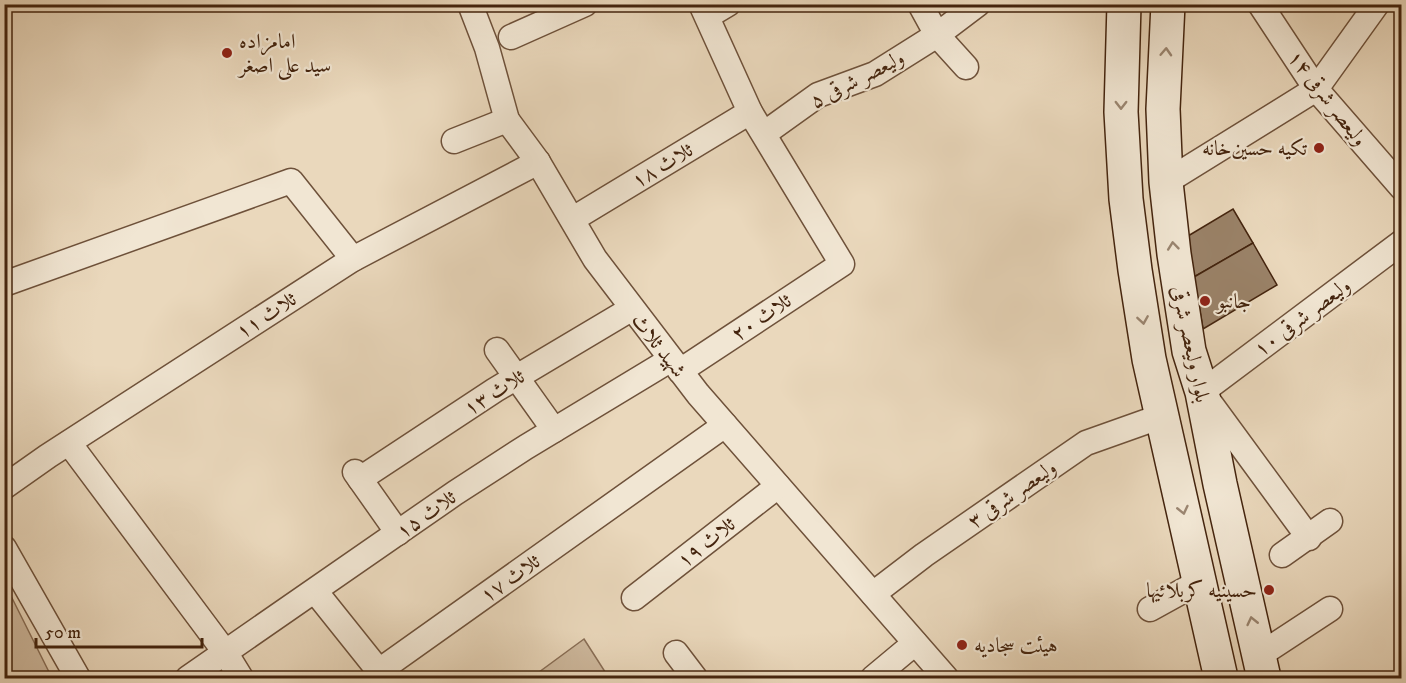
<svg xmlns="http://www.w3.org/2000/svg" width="1406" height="683" font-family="'IM FELL DW Pica',Amiri,serif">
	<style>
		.green { fill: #ceb99e; stroke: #896e56; stroke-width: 1.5 }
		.building { fill: #9a8268; stroke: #44240e; stroke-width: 1.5 }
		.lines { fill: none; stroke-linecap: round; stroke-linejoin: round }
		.street-casing { stroke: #6e513a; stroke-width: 27 }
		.secondary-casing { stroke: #44240e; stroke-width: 36 }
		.street { stroke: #f1e6d3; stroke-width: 24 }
		.secondary { stroke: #f1e6d3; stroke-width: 33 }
		.oneway { stroke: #9a8570 }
		.poi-dot { fill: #8f2418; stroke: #f1e6d3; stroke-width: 2 }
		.labels { text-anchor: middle; stroke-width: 4.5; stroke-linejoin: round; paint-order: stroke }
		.poi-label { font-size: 21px; fill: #44240e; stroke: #f1e6d3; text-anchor: start }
		.street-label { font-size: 21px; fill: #44240e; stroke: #f1e6d3 }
	</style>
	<rect width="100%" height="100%" fill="#ead8bc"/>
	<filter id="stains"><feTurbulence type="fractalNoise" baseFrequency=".00333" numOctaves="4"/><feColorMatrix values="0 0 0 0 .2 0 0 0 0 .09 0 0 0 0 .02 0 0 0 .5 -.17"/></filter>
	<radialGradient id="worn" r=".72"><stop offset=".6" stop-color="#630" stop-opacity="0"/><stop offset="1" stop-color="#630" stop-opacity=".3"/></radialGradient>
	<g class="green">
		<path d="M5 584 52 678H5Z"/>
		<path d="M584 639 609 678H531Z"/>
	</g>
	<g class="building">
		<path d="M1233 209 1253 243 1194 277 1188 236Z"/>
		<path d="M1253 243 1277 285 1203 329 1194 277Z"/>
	</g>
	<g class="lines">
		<g class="street-casing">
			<g id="street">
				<path d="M470 4 487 48 507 120 538 162 595 259 698 394 946 678"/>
				<path d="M920 4 937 35 966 67"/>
				<path d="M1260 4 1316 89 1402 188"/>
				<path d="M708 16 728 4"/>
				<path d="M511 37 585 4"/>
				<path d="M765 133 818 95 875 74 937 35 978 4"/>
				<path d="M454 141 507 120"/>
				<path d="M1166 182 1316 89 1377 4"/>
				<path d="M573 219 750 112"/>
				<path d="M4 284 291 181 353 259"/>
				<path d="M497 350 554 430"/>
				<path d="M680 371 842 264 750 112 701 4"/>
				<path d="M69 443 225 652 241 678"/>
				<path d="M355 472 398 533"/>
				<path d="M360 479 495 390 631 309"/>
				<path d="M4 487 48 456 353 259 538 162"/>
				<path d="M1309 538 1202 392 1402 242"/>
				<path d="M4 548 78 678"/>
				<path d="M1282 555 1330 521"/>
				<path d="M315 591 379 671 725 425"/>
				<path d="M873 594 924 555 1086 443 1162 416"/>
				<path d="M634 598 778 486"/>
				<path d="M1150 609 1199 582"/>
				<path d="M676 653 695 678"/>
				<path d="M1260 655 1330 609"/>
				<path d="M188 678 455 493 526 447 670 360"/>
				<path d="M873 678 915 643"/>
			</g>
		</g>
		<g class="secondary-casing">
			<g id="secondary">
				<path d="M1124 4 1121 112 1126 199 1135 270 1149 359 1221 678"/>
				<path d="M1168 4 1163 109 1166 182 1174 254 1189 351 1202 392 1220 484 1264 678"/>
			</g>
		</g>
		<use href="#street" class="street"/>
		<use href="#secondary" class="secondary"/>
	</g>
	<defs><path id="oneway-chevron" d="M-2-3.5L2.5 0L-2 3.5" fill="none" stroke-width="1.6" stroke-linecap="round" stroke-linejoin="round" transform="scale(1.5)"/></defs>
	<g class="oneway">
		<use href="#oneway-chevron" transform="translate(1166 52) rotate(-87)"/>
		<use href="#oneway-chevron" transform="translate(1121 105) rotate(90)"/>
		<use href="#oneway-chevron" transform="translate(1173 246) rotate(-96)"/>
		<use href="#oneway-chevron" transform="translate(1143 320) rotate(81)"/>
		<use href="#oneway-chevron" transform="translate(1183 510) rotate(77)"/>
		<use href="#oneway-chevron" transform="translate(1252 621) rotate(-103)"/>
	</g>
	<g class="poi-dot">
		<circle cx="227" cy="53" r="6"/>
		<circle cx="1319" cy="148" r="6"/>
		<circle cx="1205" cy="301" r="6"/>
		<circle cx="1269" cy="590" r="6"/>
		<circle cx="962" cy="645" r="6"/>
	</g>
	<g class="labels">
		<g class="poi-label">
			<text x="239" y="48">امامزاده<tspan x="239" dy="24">سید علی اصغر</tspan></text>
			<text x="1307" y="155" text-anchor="end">تکیه حسین‌خانه</text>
			<text x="1217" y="308">جانبو</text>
			<text x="1257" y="597" text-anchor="end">حسینیه کربلائیها</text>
			<text x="974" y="652">هیئت سجادیه</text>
		</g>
		<g class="street-label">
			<text transform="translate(857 79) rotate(-27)" y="7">ولیعصر شرقی ۵</text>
			<text transform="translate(1328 98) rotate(52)" y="7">ولیعصر شرقی ۱۴</text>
			<text transform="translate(662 165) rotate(-31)" y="7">ثلاث ۱۸</text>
			<text transform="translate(266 315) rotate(-33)" y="7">ثلاث ۱۱</text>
			<text transform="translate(761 317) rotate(-34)" y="7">ثلاث ۲۰</text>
			<text transform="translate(1302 317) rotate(-37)" y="7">ولیعصر شرقی ۱۰</text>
			<text transform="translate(1191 344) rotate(78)" y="7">بلوار ولیعصر شرقی</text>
			<text transform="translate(659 345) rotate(52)" y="7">شهید ثلاث</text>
			<text transform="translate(494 392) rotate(-32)" y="7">ثلاث ۱۳</text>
			<text transform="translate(1012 494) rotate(-35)" y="7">ولیعصر شرقی ۳</text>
			<text transform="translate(426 514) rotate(-35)" y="7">ثلاث ۱۵</text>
			<text transform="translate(706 542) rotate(-38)" y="7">ثلاث ۱۹</text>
			<text transform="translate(510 578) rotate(-35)" y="7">ثلاث ۱۷</text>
		</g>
	</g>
	<rect width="1406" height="683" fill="none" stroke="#ead8bc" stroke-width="24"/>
	<rect x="6" y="6" width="1394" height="671" fill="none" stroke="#44240e" stroke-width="3"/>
	<rect x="12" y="12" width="1382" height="659" fill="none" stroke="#44240e" stroke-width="1.5"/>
	<path d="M36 638v9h166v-9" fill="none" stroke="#44240e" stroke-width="3"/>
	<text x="45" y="638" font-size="18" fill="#44240e" stroke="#f1e6d3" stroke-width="4.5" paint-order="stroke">50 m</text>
	<rect width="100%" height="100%" filter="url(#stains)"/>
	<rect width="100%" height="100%" fill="url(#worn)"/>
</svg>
